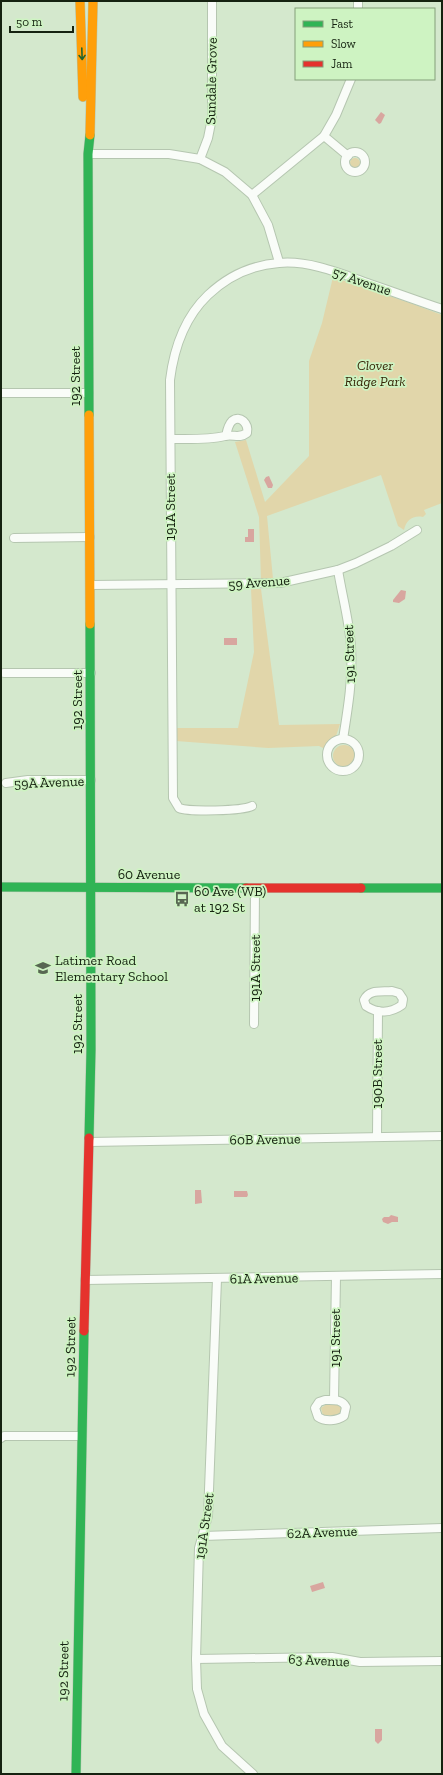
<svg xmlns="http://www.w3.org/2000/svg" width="443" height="1775" font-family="'Zilla Slab',serif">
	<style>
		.green { fill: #e1d6aa }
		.water { fill: #d8a69f }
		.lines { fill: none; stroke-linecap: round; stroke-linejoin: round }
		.street-casing { stroke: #b5c6b0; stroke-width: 10 }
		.fast-casing { stroke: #b5c6b0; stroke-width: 10 }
		.slow-casing { stroke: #b5c6b0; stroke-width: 10 }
		.jam-casing { stroke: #b5c6b0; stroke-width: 10 }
		.street { stroke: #f9fcf8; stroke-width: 8 }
		.fast { stroke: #30b455; stroke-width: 9 }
		.slow { stroke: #ff9f0a; stroke-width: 9 }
		.jam { stroke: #e5322d; stroke-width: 9 }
		.oneway { stroke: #21642f }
		.labels { text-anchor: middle; stroke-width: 3.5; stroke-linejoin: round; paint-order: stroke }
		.street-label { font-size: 14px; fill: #152210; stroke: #cef3c2 }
		.park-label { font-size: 14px; font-style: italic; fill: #372607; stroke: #cef3c2 }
		.poi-label { font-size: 14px; fill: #152210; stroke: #cef3c2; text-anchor: start }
	</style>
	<rect width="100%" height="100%" fill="#d4e8cd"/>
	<g class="green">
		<circle cx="355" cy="163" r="5"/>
		<path d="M333 277 410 303 442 315V503L424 510 426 514 423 517C413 515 406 520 404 530L398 526 381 475 267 516 273 579 261 580 259 517 235 442 246 440 265 502 309 456V361L322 323Z"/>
		<path d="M251 589H261L279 725 340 724 336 736 325 749 319 746 268 748 176 741V728H238L254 652Z"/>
		<circle cx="344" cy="756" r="11"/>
		<path d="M327 1404 339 1405 341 1409V1413L335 1416 323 1415 321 1408Z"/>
	</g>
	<g class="water">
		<path d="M381 112 385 115 381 123 379 124 375 120Z"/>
		<path d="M269 476 273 485 272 488H268L264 480 266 477Z"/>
		<path d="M248 529H254V542H245V537H248Z"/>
		<path d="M401 590 406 591 405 599 399 603 393 602V600Z"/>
		<rect x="224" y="638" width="13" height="7"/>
		<path d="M195 1190H201L202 1203 195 1204Z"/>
		<path d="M234 1191H247L248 1195 247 1197H234Z"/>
		<path d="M391 1215 398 1217V1222H392L388 1224 383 1222 382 1219 384 1217H389Z"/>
		<path d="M323 1582 325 1588 312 1592 310 1586Z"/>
		<path d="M375 1729H382V1740L378 1744 375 1741Z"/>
	</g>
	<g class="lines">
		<g class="street-casing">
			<g id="street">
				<path d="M358 1V9"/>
				<path d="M324 136 348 156"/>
				<circle cx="355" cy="162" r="10"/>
				<path d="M88 154H169L200 159 225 172 252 195 268 225 279 262"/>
				<path d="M200 159 208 138 212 118V1"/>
				<path d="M252 195 324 136 336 115 351 79"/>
				<path d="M1 393H89"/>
				<path d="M171 439C189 439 208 440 225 436 234 434 239 439 247 433 249 424 240 414 232 421 228 425 227 431 226 436"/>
				<path d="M14 538 90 537"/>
				<path d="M338 570C342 595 349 620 351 646 353 678 348 708 343 739"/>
				<path d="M91 585 280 583 338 570 356 563 391 546 417 530"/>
				<path d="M4 673H91"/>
				<circle cx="343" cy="755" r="16"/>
				<path d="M6 783 28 780H91"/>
				<path d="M252 806C242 811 189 812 179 808L173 798 170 380C174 348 185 317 208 295 227 277 252 265 279 263 309 260 342 274 370 284 394 292 418 301 442 309"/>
				<path d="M392 991 399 993 403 999 402 1005C391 1013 378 1014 366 1006L364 1000C369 989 381 992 392 991Z"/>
				<path d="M254 1024 255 888"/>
				<path d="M377 1137 378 1011"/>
				<path d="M89 1142 442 1136"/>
				<path d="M217 1279 208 1516 199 1548 196 1659 197 1689 204 1714 222 1746 253 1774"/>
				<path d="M85 1280 442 1274"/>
				<path d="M325 1400C334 1400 342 1399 346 1407L344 1416C337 1421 325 1422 318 1417L315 1408 319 1402Z"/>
				<path d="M334 1400 336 1276"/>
				<path d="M1 1438 4 1436H81"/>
				<path d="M203 1536 442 1528"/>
				<path d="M196 1659 332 1657 360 1662 442 1661"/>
			</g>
		</g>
		<g class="fast-casing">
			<g id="fast">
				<path d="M89 415 88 154 90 135"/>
				<path d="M1 887 246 888"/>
				<path d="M361 888H442"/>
				<path d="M89 1138 91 1050 90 624"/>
				<path d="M76 1774 84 1331"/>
			</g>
		</g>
		<g class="slow-casing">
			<g id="slow">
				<path d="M80 1 83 97"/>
				<path d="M90 135 93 1"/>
				<path d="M89 415 90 624"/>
			</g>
		</g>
		<g class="jam-casing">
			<g id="jam">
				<path d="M246 888H361"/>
				<path d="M84 1331 89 1138"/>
			</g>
		</g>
		<use href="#street" class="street"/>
		<use href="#fast" class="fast"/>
		<use href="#slow" class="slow"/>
		<use href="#jam" class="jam"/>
	</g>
	<defs><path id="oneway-shaft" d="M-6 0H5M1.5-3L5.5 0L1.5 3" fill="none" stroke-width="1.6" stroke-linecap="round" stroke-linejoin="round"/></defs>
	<use class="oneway" href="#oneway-shaft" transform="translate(82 54) rotate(88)"/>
	<defs>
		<g id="bus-bare" transform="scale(1.2)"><path d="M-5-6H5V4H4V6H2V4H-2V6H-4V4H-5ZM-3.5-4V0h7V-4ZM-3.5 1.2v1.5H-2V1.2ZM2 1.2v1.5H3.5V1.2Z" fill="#586752" stroke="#cef3c2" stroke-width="2.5" paint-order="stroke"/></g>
		<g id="school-bare" transform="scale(1.2)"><path d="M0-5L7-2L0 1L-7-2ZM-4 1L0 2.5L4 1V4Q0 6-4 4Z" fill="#586752" stroke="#cef3c2" stroke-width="2.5" paint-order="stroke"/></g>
	</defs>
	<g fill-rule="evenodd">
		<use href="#bus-bare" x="182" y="899"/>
		<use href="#school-bare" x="43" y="968"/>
	</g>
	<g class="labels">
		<g class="street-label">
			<text transform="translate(211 81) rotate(-89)" y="5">Sundale Grove</text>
			<text transform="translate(362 281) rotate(19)" y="5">57 Avenue</text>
			<text transform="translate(75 376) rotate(-90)" y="5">192 Street</text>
			<text transform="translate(170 507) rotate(-90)" y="5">191A Street</text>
			<text transform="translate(259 582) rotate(-4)" y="5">59 Avenue</text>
			<text transform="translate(349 654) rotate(-92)" y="5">191 Street</text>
			<text transform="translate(77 700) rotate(-90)" y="5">192 Street</text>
			<text transform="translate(49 782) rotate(-2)" y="5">59A Avenue</text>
			<text x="149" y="879">60 Avenue</text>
			<text transform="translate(255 968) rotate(-90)" y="5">191A Street</text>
			<text transform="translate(77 1024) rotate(-90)" y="5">192 Street</text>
			<text transform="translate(377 1074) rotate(-90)" y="5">190B Street</text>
			<text transform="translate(265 1139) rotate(-1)" y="5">60B Avenue</text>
			<text transform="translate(264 1278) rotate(-1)" y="5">61A Avenue</text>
			<text transform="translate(335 1338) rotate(-90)" y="5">191 Street</text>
			<text transform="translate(70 1347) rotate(-89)" y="5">192 Street</text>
			<text transform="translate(204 1526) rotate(-82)" y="5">191A Street</text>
			<text transform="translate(322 1532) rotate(-2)" y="5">62A Avenue</text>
			<text transform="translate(319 1660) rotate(3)" y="5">63 Avenue</text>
			<text transform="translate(63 1671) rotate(-89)" y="5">192 Street</text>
		</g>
		<g class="park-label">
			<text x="375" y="370">Clover<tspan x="375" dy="16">Ridge Park</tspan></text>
		</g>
		<g class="poi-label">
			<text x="194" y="896">60 Ave (WB)<tspan x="194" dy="16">at 192 St</tspan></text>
			<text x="55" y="965">Latimer Road<tspan x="55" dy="16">Elementary School</tspan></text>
		</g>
	</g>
	<rect width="443" height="1775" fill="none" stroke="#152210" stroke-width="4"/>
	<rect x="295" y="8" width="140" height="72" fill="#cef3c2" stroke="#849f7b"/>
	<rect x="303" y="21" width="20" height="6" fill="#30b455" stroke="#849f7b"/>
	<text x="331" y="28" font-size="12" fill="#152210">Fast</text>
	<rect x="303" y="41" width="20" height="6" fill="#ff9f0a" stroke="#849f7b"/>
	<text x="331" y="48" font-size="12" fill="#152210">Slow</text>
	<rect x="303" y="61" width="20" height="6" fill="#e5322d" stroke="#849f7b"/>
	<text x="331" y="68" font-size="12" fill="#152210">Jam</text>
	<path d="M10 26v6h63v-6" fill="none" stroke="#152210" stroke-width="2"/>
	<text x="16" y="26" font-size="12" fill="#152210" stroke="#cef3c2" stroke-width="3" paint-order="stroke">50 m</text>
</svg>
